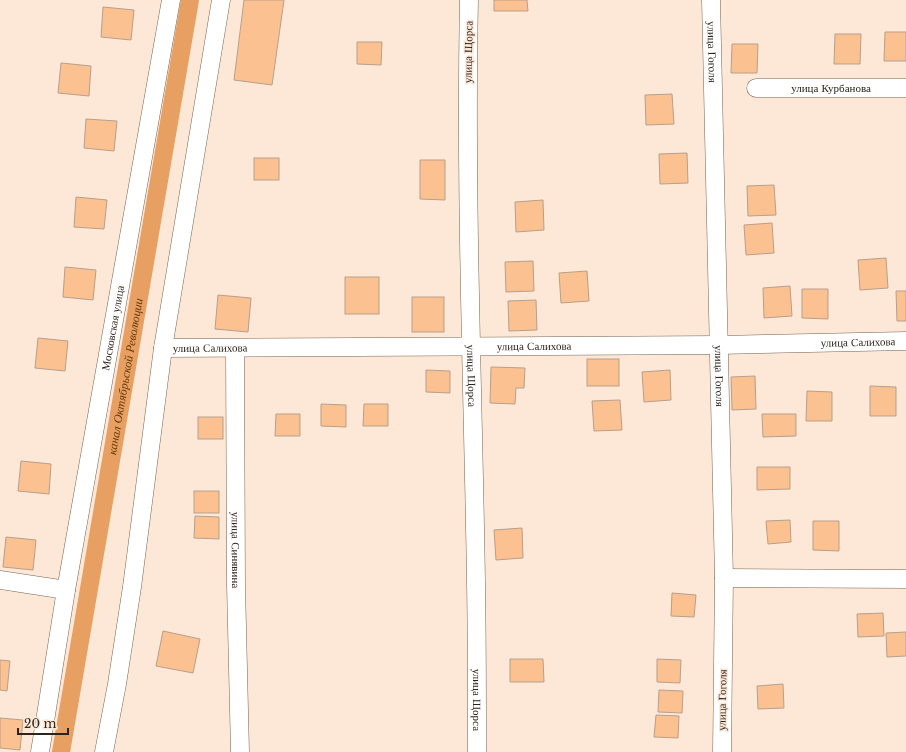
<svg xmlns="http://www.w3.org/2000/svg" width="906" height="752" font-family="'Libre Baskerville',serif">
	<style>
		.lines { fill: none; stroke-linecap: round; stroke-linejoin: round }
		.canal { stroke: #e7a062; stroke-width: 18 }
		.building { fill: #fcc191; stroke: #b79f8b }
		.minor-casing { stroke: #786250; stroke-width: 19 }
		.minor { stroke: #fff; stroke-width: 18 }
		.labels { text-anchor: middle; stroke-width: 3; stroke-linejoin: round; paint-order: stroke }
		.street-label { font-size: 11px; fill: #2c231b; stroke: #fde8d8 }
		.water-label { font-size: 12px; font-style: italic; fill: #693b09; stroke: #fde8d8 }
	</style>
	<rect width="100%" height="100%" fill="#fde8d8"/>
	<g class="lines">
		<path class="canal" id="s1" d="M61 752 190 0"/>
	</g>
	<g class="building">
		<path d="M244 0H284L272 85 234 80Z"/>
		<path d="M494 0H527L528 11H494Z"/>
		<path d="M103 7 134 10 131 40 101 37Z"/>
		<path d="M885 32H906V61H884Z"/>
		<path d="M835 34H861L860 64H834Z"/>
		<path d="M357 42H382L381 65 357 64Z"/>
		<path d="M732 44H758L757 73H731Z"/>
		<path d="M61 63 91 66 89 96 58 93Z"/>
		<path d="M672 94 674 124 646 125 645 95Z"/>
		<path d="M86 119 117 121 114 151 84 148Z"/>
		<path d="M687 153 688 183 660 184 659 154Z"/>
		<rect x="254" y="158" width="25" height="22"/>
		<path d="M420 160H445V200L420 199Z"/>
		<path d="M774 185 776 215 748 216 747 186Z"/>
		<path d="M76 197 107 200 104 229 74 227Z"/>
		<path d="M543 200 544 230 516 232 515 202Z"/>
		<path d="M772 223 774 253 746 255 744 225Z"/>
		<path d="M886 258 888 288 860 290 858 260Z"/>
		<path d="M533 261 534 291 506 292 505 262Z"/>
		<path d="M65 267 96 270 93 300 63 297Z"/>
		<path d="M587 271 589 301 561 303 559 273Z"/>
		<rect x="345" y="277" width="34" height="37"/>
		<path d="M790 286 792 316 764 318 763 288Z"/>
		<path d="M802 289H828V319L802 318Z"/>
		<path d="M896 291H906V321H897Z"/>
		<path d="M218 295 251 298 248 332 215 329Z"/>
		<rect x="412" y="297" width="32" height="35"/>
		<path d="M536 300 537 330 509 331 508 301Z"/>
		<path d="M38 338 68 341 65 371 35 368Z"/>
		<rect x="587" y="359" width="32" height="27"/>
		<path d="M491 367 525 368 524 388H516L515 404 490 403Z"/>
		<path d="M426 370 450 371V393L426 392Z"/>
		<path d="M670 370 671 400 644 402 642 372Z"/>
		<path d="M755 376 756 409 732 410 731 377Z"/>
		<path d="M870 386 896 387V416H870Z"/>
		<path d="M807 391 832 392V421H806Z"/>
		<path d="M620 400 622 430 594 431 592 401Z"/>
		<path d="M321 404 346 405V427L321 426Z"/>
		<path d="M364 404H388V426H363Z"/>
		<path d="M276 414H300V436H275Z"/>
		<path d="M762 414H796V436L763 437Z"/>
		<rect x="198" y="417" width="25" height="22"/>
		<path d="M21 461 51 464 49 494 18 491Z"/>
		<path d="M757 467H790V489L757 490Z"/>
		<rect x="194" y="491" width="25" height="22"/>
		<path d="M195 516 219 517V539L194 538Z"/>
		<path d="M790 520 791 542 768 544 766 521Z"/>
		<path d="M813 521H839V551L813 550Z"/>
		<path d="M522 528 523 558 496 560 494 530Z"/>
		<path d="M6 537 36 540 33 570 3 567Z"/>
		<path d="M672 593 696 595 694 617 671 616Z"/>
		<path d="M883 613 884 636 858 637 857 614Z"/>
		<path d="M163 631 200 639 193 673 156 666Z"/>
		<path d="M906 632V656L887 657 886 633Z"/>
		<path d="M510 659H543L544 682H510Z"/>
		<path d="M657 659 681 660 680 683 657 682Z"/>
		<path d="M0 660 10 661 7 691 0 690Z"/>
		<path d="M783 684 784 708 758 709 757 686Z"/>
		<path d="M659 690 683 691 682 713 658 712Z"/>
		<path d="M656 715 679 716 678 738 654 737Z"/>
		<path d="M0 718 23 720 20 750 0 748Z"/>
	</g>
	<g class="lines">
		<g class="minor-casing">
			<g id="minor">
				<path id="s2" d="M469 0C465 194 473 388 476 582 477 639 477 695 477 752"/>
				<path id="s3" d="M711 0 724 578 722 752"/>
				<path id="s4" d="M756 88H906"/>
				<path id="s5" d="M163 348 719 345 906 341"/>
				<path id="s6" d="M235 349 236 585 240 752"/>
				<path d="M724 578 906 579"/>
				<path id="s7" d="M0 580 66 590 171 0"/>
				<path d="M40 752 66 590"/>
				<path d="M104 752 117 684 132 587 163 348 221 0"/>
			</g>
		</g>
		<use href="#minor" class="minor"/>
	</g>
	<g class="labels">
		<g class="street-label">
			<text transform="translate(468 52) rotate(-89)" y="4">улица Щорса</text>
			<text dy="4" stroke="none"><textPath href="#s3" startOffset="52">улица Гоголя</textPath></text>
			<text dy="4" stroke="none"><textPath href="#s4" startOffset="75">улица Курбанова</textPath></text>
			<text dy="4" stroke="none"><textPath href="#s7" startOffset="333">Московская улица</textPath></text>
			<text dy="4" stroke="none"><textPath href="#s5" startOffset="695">улица Салихова</textPath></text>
			<text dy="4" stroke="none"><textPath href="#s5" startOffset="371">улица Салихова</textPath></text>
			<text dy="4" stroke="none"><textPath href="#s5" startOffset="47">улица Салихова</textPath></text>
			<text dy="4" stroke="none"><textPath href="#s2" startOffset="376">улица Щорса</textPath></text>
			<text dy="4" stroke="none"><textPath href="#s3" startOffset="376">улица Гоголя</textPath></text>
			<text dy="4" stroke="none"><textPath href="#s6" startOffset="201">улица Синявина</textPath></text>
			<text dy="4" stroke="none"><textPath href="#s2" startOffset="700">улица Щорса</textPath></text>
			<text transform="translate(722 700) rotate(-89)" y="4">улица Гоголя</text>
		</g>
		<g class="water-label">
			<text dy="4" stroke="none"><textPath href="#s1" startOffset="381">канал Октябрьской Революции</textPath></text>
		</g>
	</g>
	<path d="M18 728v6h50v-6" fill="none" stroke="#2c231b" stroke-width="2"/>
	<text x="24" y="728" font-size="12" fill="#2c231b" stroke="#fde8d8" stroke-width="3" paint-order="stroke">20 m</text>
</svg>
